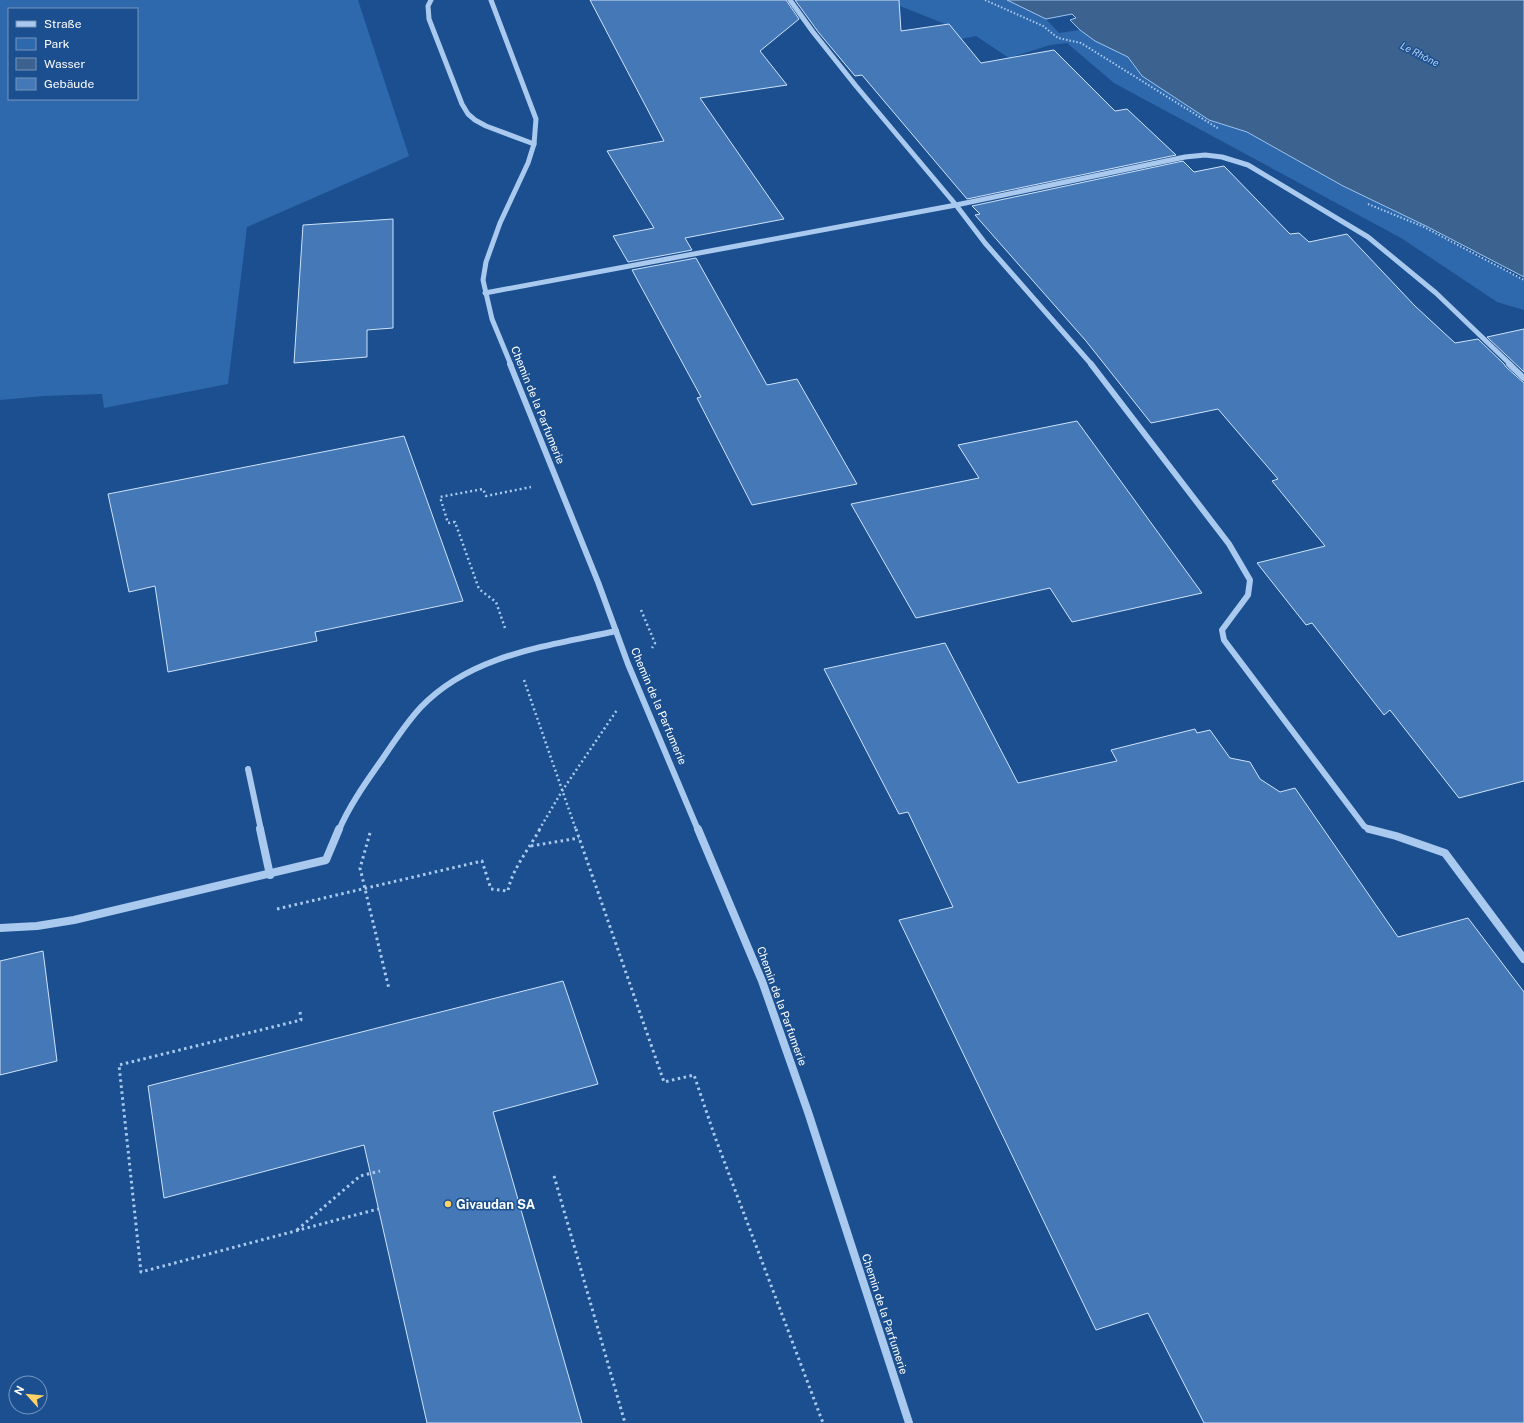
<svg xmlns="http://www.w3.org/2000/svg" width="1524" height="1423" font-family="'Public Sans',sans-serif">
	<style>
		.green { fill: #2e69ad; fill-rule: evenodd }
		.water { fill: #3c6290; stroke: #9cc4f0 }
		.building { fill: #4478b7; stroke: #cfe3fa }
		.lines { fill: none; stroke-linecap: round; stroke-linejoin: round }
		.path-far2 { stroke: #a9c9ee; stroke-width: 2; stroke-dasharray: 1.5 2; stroke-linecap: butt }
		.path-far1 { stroke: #a9c9ee; stroke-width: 2.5; stroke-dasharray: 2 3; stroke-linecap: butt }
		.path { stroke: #a9c9ee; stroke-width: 3; stroke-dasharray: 2.5 3.5; stroke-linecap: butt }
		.minor-far2 { stroke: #a9c9ee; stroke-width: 5 }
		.minor-far1 { stroke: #a9c9ee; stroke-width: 6 }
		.minor { stroke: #a9c9ee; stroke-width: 8 }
		.poi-dot { fill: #ffd166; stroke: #1b4f8f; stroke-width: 1.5 }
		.labels { text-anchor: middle; stroke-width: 3; stroke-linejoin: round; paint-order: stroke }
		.far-water-label { font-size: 10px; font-style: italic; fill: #b5d3f5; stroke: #1b4f8f }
		.street-label { font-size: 11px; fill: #fff; stroke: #1b4f8f }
		.near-poi-label { font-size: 13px; font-weight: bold; fill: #fff; stroke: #1b4f8f; text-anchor: start }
	</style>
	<rect width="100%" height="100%" fill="#1b4f8f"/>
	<g class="green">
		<path d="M0 0H358L409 156 247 227 228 384 104 408 102 394 44 396 0 400ZM9 9H137V99H9Z"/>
		<path d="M885 0H1007L1046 19 1059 33 1080 30 1095 41 1128 57 1142 76 1209 120 1247 132 1343 186 1426 226 1425 227 1524 280V310L1497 302 1401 238 1114 83 1067 43 1050 45 1009 58 976 36 961 39 949 24H945Z"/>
	</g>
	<path class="water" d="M1007 0H1524V277L1426 226 1343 186 1247 132 1209 120 1142 76 1128 57 1095 41 1080 30 1070 20 1076 18 1072 14 1046 19Z"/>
	<g class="building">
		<path d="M590 0H786L799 19 760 51 787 85 700 98 784 219 685 238 692 250 628 262 613 236 654 228 607 151 664 141Z"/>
		<path d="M795 0H899L901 31 949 24 981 63 1054 50 1115 111 1127 109 1176 155 967 199 862 75 855 76 819 33Z"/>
		<path d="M1183 161 1194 172 1224 166 1290 234 1299 233 1309 242 1347 234 1415 306 1455 343 1478 339 1504 364 1506 367 1524 383V781L1459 798 1390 710 1384 715 1312 623 1306 625 1257 563 1325 546 1272 481 1278 479 1218 409 1151 423 1086 341 975 215 980 214 972 206Z"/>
		<path d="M393 219V328L367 330V357L294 363 303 225Z"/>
		<path d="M696 258 767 385 797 379 857 484 752 505 697 398 701 397 632 270Z"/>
		<path d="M1524 329V372L1487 337Z"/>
		<path d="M1077 421 1202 593 1072 622 1050 588 916 618 851 504 979 478 958 445Z"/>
		<path d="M404 436 463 601 315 632 317 641 168 672 155 586 129 592 108 494Z"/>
		<path d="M945 643 1018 783 1117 761 1111 750 1195 729 1197 733 1210 730 1230 758 1250 762 1260 779 1280 792 1295 788 1398 937 1468 918 1524 992V1423H1204L1148 1313 1096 1330 899 920 953 907 908 812 899 814 824 669Z"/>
		<path d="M43 951 57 1061 0 1075V961Z"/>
		<path d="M563 981 598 1084 493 1112 582 1423H427L364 1145 164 1198 148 1086Z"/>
	</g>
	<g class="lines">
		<g class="path-far2">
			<path d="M985 0 1043 26 1058 38 1081 43 1219 129"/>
			<path d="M1368 204 1424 227 1524 280"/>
		</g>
		<g class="path-far1">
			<path d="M641 610 655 643 652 648"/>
			<path d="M505 628 496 602 479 589 455 522 448 523 440 497 483 489 486 496 531 487"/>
			<path d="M524 680 576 830"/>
			<path d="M539 830 562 791 617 710"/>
		</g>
		<g class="path">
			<path d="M576 829 664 1082 694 1075 715 1137 823 1423"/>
			<path d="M370 833 360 868 389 989"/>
			<path d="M531 846 579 838"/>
			<path d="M277 909 482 861 491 889 508 891C511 871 530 847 540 829"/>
			<path d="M300 1012 301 1020 119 1065 141 1272 378 1209"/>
			<path d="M554 1176 625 1423"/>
			<path d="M297 1230 360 1176 380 1171"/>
		</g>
		<g class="minor-far2">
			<path d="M431 0 428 6 429 19 462 104 468 114 475 120 486 126 534 144"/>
			<path d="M491 0 536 119 534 144 528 163 500 223 486 262 483 280 492 319 511 365"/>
			<path d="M790 0 813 32 856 86 956 205 985 243 1092 365"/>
			<path d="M485 293 956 205 1185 157 1205 155 1222 157 1248 165 1368 237 1436 293 1511 365"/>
		</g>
		<g class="minor-far1">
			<path d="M510 364 598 582 628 664 698 830"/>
			<path d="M1091 364 1229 544 1250 580 1248 595 1222 630 1224 640 1364 826 1370 830"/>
			<path d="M1509 364 1524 378"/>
			<path d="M248 769 261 830"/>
			<path d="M339 830C350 804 367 781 383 758 395 740 407 722 421 707 472 654 548 646 616 631"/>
		</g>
		<g class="minor">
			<path d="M260 829 270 875"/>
			<path d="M698 829 762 981 808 1112 909 1423"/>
			<path d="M1369 829 1396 836 1445 853 1524 959"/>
			<path d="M0 928 37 926 74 920 326 860 339 829"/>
		</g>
	</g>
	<circle class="poi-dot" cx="448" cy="1204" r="4"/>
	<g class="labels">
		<g class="far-water-label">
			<text transform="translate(1420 54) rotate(27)" y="4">Le Rhône</text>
		</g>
		<g class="street-label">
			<text transform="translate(538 405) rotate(68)" y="4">Chemin de la Parfumerie</text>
			<text transform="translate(659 706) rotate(67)" y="4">Chemin de la Parfumerie</text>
			<text transform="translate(782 1006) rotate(70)" y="4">Chemin de la Parfumerie</text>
			<text transform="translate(885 1314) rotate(72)" y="4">Chemin de la Parfumerie</text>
		</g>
		<g class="near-poi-label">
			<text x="456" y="1209">Givaudan SA</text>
		</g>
	</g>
	<rect x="8" y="8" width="130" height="92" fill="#1b4f8f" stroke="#7695bc"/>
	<rect x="16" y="21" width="20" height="6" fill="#a9c9ee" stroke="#7695bc"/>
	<text x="44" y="28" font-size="12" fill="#ffffff">Straße</text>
	<rect x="16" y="38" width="20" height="12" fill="#2e69ad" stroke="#7695bc"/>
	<text x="44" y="48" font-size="12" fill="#ffffff">Park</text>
	<rect x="16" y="58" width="20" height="12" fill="#3c6290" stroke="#7695bc"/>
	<text x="44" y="68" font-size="12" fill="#ffffff">Wasser</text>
	<rect x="16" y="78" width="20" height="12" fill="#4478b7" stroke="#7695bc"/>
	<text x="44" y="88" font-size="12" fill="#ffffff">Gebäude</text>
	<g transform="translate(28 1395) rotate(297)"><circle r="19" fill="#1b4f8f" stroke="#7695bc"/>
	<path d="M0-3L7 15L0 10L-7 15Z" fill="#ffd166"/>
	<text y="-6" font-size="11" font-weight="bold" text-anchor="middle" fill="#ffffff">N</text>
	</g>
</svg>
